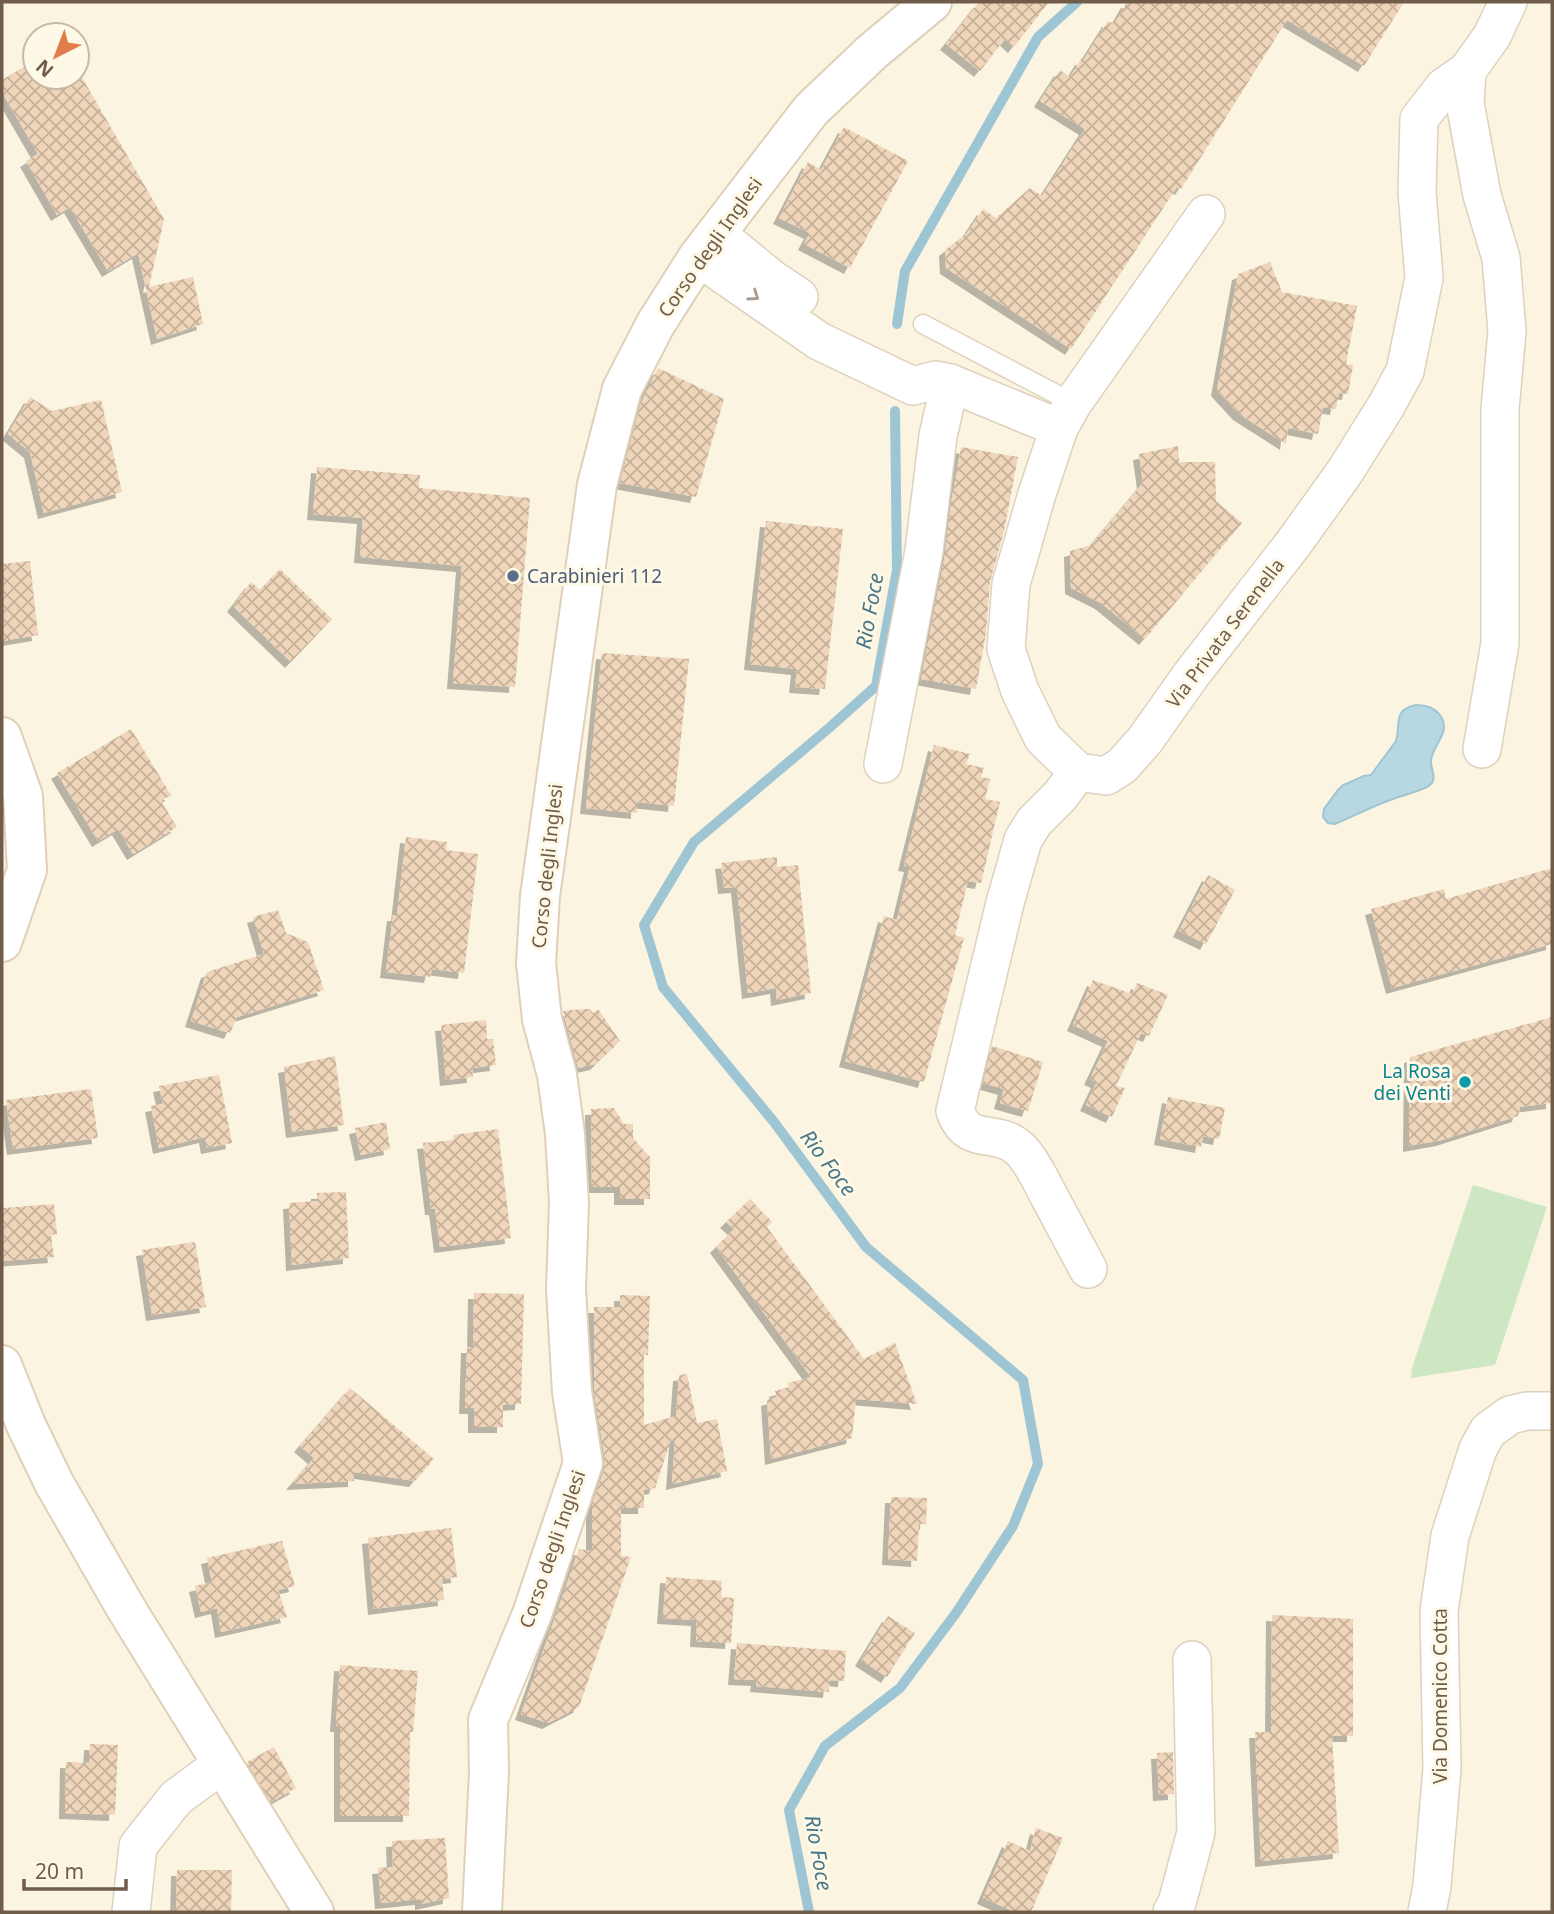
<svg xmlns="http://www.w3.org/2000/svg" width="1554" height="1914" font-family="'Noto Sans',sans-serif">
	<style>
		.pitch { fill: #cce7c1 }
		.water { fill: #b7d7e3; stroke: #9ec5d4; stroke-width: 2 }
		.lines { fill: none; stroke-linecap: round; stroke-linejoin: round }
		.stream { stroke: #9ec5d4; stroke-width: 10 }
		.building { fill: url(#building-cross-hatch); filter: url(#shadow) }
		.service-casing { stroke: #ded1bd; stroke-width: 21 }
		.minor-casing { stroke: #ded1bd; stroke-width: 40 }
		.secondary-casing { stroke: #e0d0b9; stroke-width: 42 }
		.service { stroke: #fff; stroke-width: 18 }
		.minor { stroke: #fff; stroke-width: 37 }
		.secondary { stroke: #fff; stroke-width: 38 }
		.oneway { stroke: #a99d92 }
		.service-dot { fill: #5c6f8a; stroke: #fef8e7; stroke-width: 2.5 }
		.culture-dot { fill: #0f9aa8; stroke: #fef8e7; stroke-width: 2.5 }
		.labels { text-anchor: middle; stroke-width: 6; stroke-linejoin: round; paint-order: stroke }
		.street-label { font-size: 19px; fill: #705c49; stroke: #fef8e7 }
		.service-label { font-size: 19px; fill: #4e5e75; stroke: #fef8e7; text-anchor: start }
		.culture-label { font-size: 19px; fill: #0d838f; stroke: #fef8e7; text-anchor: end }
		.water-label { font-size: 21px; font-style: italic; fill: #48778a; stroke: #fef8e7 }
	</style>
	<defs>
		<pattern id="building-cross-hatch" width="8" height="8" patternUnits="userSpaceOnUse" patternTransform="scale(1.75)"><rect width="8" height="8" fill="#efd5ba"/><path d="M0 0l8 8M0 8l8-8" fill="none" stroke="#c6b099"/></pattern>
		<filter id="shadow"><feDropShadow dx="-6" dy="6" stdDeviation="0" flood-color="#0004"/></filter>
	</defs>
	<rect width="100%" height="100%" fill="#fbf4e1"/>
	<path class="pitch" d="M1473 1185 1547 1207 1495 1365 1411 1378 1412 1368Z"/>
	<path class="water" d="M1416 705C1425 705 1434 707 1440 715 1452 732 1433 744 1431 760 1430 769 1438 778 1430 785 1423 791 1399 796 1390 800 1371 807 1354 816 1335 824L1328 823 1323 817 1324 809 1338 790 1343 785 1364 776 1371 775 1396 741C1401 724 1392 710 1416 705Z"/>
	<g class="lines">
		<g class="stream">
			<path d="M897 324 905 271 1038 37 1077 2"/>
			<path d="M809 1912 789 1810 825 1746 900 1688 956 1613 1013 1526 1038 1464 1023 1380 866 1247 774 1122 663 987 644 925 694 842 829 728 876 686 897 570 895 411"/>
		</g>
	</g>
	<g class="building">
		<path d="M979 2H1049L1014 47 1005 39 980 71 946 44Z"/>
		<path d="M1127 2H1404L1364 66 1287 20 1181 189 1177 187 1071 349 946 268 945 250 967 233 983 209 996 218 1030 188 1042 196 1085 129 1040 101 1060 70 1070 77 1081 59H1084L1108 21 1114 24Z"/>
		<path d="M35 60V77H77V69L164 219 149 287 193 277 203 324 157 339 138 253 108 271 70 207 57 215 26 161 38 154 2 92V80Z"/>
		<path d="M844 127 908 161 850 268 804 244 810 233 779 218 808 162 821 170Z"/>
		<path d="M1270 262 1282 292 1357 306 1346 364 1353 365 1348 394 1339 393 1336 409 1323 407 1318 434 1288 428 1286 444 1239 414 1217 390 1238 274Z"/>
		<path d="M658 368 724 399 696 497 620 483 641 403Z"/>
		<path d="M30 397 52 411 101 400 122 492 44 513 30 452 8 434Z"/>
		<path d="M1178 446 1179 462H1215L1216 501 1242 523 1145 639 1101 603 1071 588 1070 551 1091 545 1143 483 1139 454Z"/>
		<path d="M961 447 1018 457 1004 531 990 582 986 633 976 689 921 679 945 555 951 504Z"/>
		<path d="M317 467 420 475 419 488 530 498 515 687 453 683 462 566 360 557 363 518 313 514Z"/>
		<path d="M766 521 843 529 825 689 795 687 797 669 750 664Z"/>
		<path d="M30 561 38 635 2 641V564Z"/>
		<path d="M280 569 332 619 291 662 233 606 251 582 260 590Z"/>
		<path d="M602 653 689 659 674 806 637 802V813L586 808Z"/>
		<path d="M131 729 171 795 161 801 177 827 133 854 118 829 98 841 57 773Z"/>
		<path d="M934 745 970 754 966 764 984 768 981 777 990 779 985 799 1000 802 981 883 968 881 955 935 964 938 924 1082 845 1061 884 916 897 920 910 866 904 865Z"/>
		<path d="M406 837 447 842 446 850 478 854 464 973 432 969 430 977 386 972 393 915H397Z"/>
		<path d="M777 857V867L798 865 811 993 777 1000 776 988 748 993 737 887 724 888 721 863Z"/>
		<path d="M1552 868V944L1392 988 1371 909 1444 889 1446 899Z"/>
		<path d="M1208 875 1235 890 1206 944 1179 931Z"/>
		<path d="M278 910 286 933 308 942 324 990 237 1017 230 1033 191 1021 207 972 264 954 253 917Z"/>
		<path d="M1093 980 1132 994 1137 983 1168 995 1149 1036 1141 1033 1116 1086 1125 1088 1112 1117 1086 1105 1097 1082 1090 1079 1108 1041 1073 1025Z"/>
		<path d="M583 1009H589L593 1013 598 1009 620 1041 596 1064 578 1068 563 1011Z"/>
		<path d="M1552 1017V1103L1520 1107 1518 1116 1442 1140 1409 1146 1410 1057Z"/>
		<path d="M486 1020 487 1039H493L496 1065 472 1068 473 1077 446 1080 441 1025Z"/>
		<path d="M992 1046 1043 1062 1028 1111 1000 1103 1004 1089 983 1083Z"/>
		<path d="M335 1056 344 1125 292 1132 284 1067Z"/>
		<path d="M219 1075 232 1143 207 1148 205 1137 159 1148 151 1106 163 1104 159 1086Z"/>
		<path d="M91 1089 98 1138 13 1149 6 1100Z"/>
		<path d="M1168 1097 1225 1108 1219 1139 1203 1136 1201 1147 1160 1139Z"/>
		<path d="M614 1108 624 1124H633V1138L650 1157V1199H620V1187H592L591 1109Z"/>
		<path d="M386 1122 390 1149 361 1155 355 1128Z"/>
		<path d="M498 1129 511 1238 440 1247 435 1209H431L423 1143 454 1140 453 1135Z"/>
		<path d="M346 1192 349 1258 292 1265 289 1203 317 1201V1193Z"/>
		<path d="M750 1199 772 1222 767 1227 864 1359 895 1343 917 1404 856 1399 852 1438 771 1459 767 1400 777 1397 775 1391 789 1387 788 1383 811 1377 716 1247 734 1229 726 1222Z"/>
		<path d="M54 1204 57 1234 51 1235 54 1257 2 1261V1208Z"/>
		<path d="M195 1242 206 1307 152 1315 142 1250Z"/>
		<path d="M474 1293 524 1294 521 1404 503 1405V1427H474V1408H465L467 1347H473Z"/>
		<path d="M620 1295 650 1296 648 1355H644V1425L676 1416 679 1375 687 1374 697 1423 717 1419 727 1471 672 1484 675 1441 671 1440 655 1488 644 1490V1508H621V1556L631 1557 579 1707 548 1723 521 1714 579 1549 592 1551V1505L604 1470 605 1460 594 1390V1307H620Z"/>
		<path d="M350 1388 434 1459 415 1481 354 1472V1481L292 1484 314 1458 300 1446Z"/>
		<path d="M891 1497 927 1498 926 1524H919L917 1561 888 1559Z"/>
		<path d="M451 1528 457 1577 442 1579 444 1600 374 1609 368 1538Z"/>
		<path d="M282 1541 295 1586 278 1590 287 1617 221 1632 217 1608 201 1612 195 1586 212 1582 207 1558Z"/>
		<path d="M666 1577 722 1581 721 1597 734 1598 731 1643 696 1641 697 1620 663 1618Z"/>
		<path d="M1272 1615 1353 1619V1736H1332L1339 1853 1261 1861 1255 1732H1271Z"/>
		<path d="M888 1616 915 1633 887 1677 861 1660Z"/>
		<path d="M737 1643 846 1651 844 1681 830 1680 829 1692 756 1686 757 1680 734 1679Z"/>
		<path d="M340 1665 418 1671 413 1732H410L409 1816H340V1726H336Z"/>
		<path d="M90 1744 118 1745 115 1815 65 1813 66 1762 89 1763Z"/>
		<path d="M274 1747 296 1788 271 1802 247 1762Z"/>
		<path d="M1173 1752 1174 1794 1159 1795 1157 1753Z"/>
		<path d="M1036 1828 1063 1838 1031 1912 1015 1911 1017 1903 1013 1911 983 1898 1008 1841 1030 1851Z"/>
		<path d="M445 1838 449 1898 421 1904V1899L381 1903 378 1868 393 1867 392 1841Z"/>
		<path d="M177 1870H232L231 1912H176Z"/>
	</g>
	<g class="lines">
		<g class="service-casing">
			<path id="service" d="M923 324 1073 403"/>
		</g>
		<g class="minor-casing">
			<g id="minor">
				<path d="M1467 71 1465 103 1482 195 1501 258 1507 331 1500 409V643L1482 749"/>
				<path d="M716 233 772 279 799 297"/>
				<path d="M698 257 819 341 913 386 936 380 950 383 1059 428 1037 494 1011 584 1006 649 1020 691 1043 738 1078 772 1106 776 1122 766 1145 740 1191 675 1293 544 1344 473 1386 406 1405 371 1424 278 1417 192 1419 119 1444 87 1467 71 1492 36 1508 2"/>
				<path d="M1059 428 1073 403 1206 214"/>
				<path d="M883 764 924 551 938 436 950 383"/>
				<path d="M1078 772 1060 796 1034 822 1023 840 1005 903 955 1111C969 1149 997 1126 1021 1150 1033 1163 1041 1181 1049 1196 1062 1220 1075 1245 1088 1269"/>
				<path d="M131 1912 138 1846 176 1798 222 1764"/>
				<path d="M1172 1912 1177 1903 1196 1832 1192 1660"/>
				<path d="M1427 1912 1432 1886 1442 1769 1439 1611 1450 1536 1478 1449 1488 1431 1510 1415 1527 1411H1552"/>
			</g>
		</g>
		<g class="secondary-casing">
			<g id="secondary">
				<path d="M2 737 23 796 27 870 2 942"/>
				<path d="M2 1365 26 1425 54 1483 127 1610 314 1912"/>
				<path d="M482 1912 489 1772 488 1720 532 1614 583 1463 572 1392 566 1289 569 1203 565 1134 557 1075 542 1019 536 963 540 896 597 485 622 389 655 325 698 257 811 110 872 52 932 2"/>
			</g>
		</g>
		<use href="#service" class="service"/>
		<use href="#minor" class="minor"/>
		<use href="#secondary" class="secondary"/>
	</g>
	<defs><path id="oneway-chevron" d="M-2-3.5L2.5 0L-2 3.5" fill="none" stroke-width="1.6" stroke-linecap="round" stroke-linejoin="round" transform="scale(1.75)"/></defs>
	<use class="oneway" href="#oneway-chevron" transform="translate(754 296) rotate(35)"/>
	<circle class="service-dot" cx="513" cy="576" r="7"/>
	<circle class="culture-dot" cx="1465" cy="1082" r="7"/>
	<g class="labels">
		<g class="street-label">
			<text transform="translate(710 247) rotate(-55)" y="7">Corso degli Inglesi</text>
			<text transform="translate(1225 633) rotate(-53)" y="7">Via Privata Serenella</text>
			<text transform="translate(547 866) rotate(-84)" y="7">Corso degli Inglesi</text>
			<text transform="translate(552 1549) rotate(-71)" y="7">Corso degli Inglesi</text>
			<text transform="translate(1440 1696) rotate(-90)" y="7">Via Domenico Cotta</text>
		</g>
		<g class="service-label">
			<text x="527" y="583">Carabinieri 112</text>
		</g>
		<g class="culture-label">
			<text x="1451" y="1078">La Rosa<tspan x="1451" dy="22">dei Venti</tspan></text>
		</g>
		<g class="water-label">
			<text transform="translate(870 611) rotate(-80)" y="7">Rio Foce</text>
			<text transform="translate(828 1163) rotate(53)" y="7">Rio Foce</text>
			<text transform="translate(818 1853) rotate(80)" y="7">Rio Foce</text>
		</g>
	</g>
	<rect width="1554" height="1914" fill="none" stroke="#705c49" stroke-width="7"/>
	<g transform="translate(56 56) rotate(222)"><circle r="33" fill="#fef8e7" stroke="#c5baa8" stroke-width="2"/>
	<path d="M0-5L12 26L0 18L-12 26Z" fill="#df7e4b"/>
	<text y="-10" font-size="19" font-weight="bold" text-anchor="middle" fill="#705c49">N</text>
	</g>
	<path d="M24 1879v10h102v-10" fill="none" stroke="#705c49" stroke-width="3.5"/>
	<text x="35" y="1879" font-size="21" fill="#705c49" stroke="#fef8e7" stroke-width="5" paint-order="stroke">20 m</text>
</svg>
